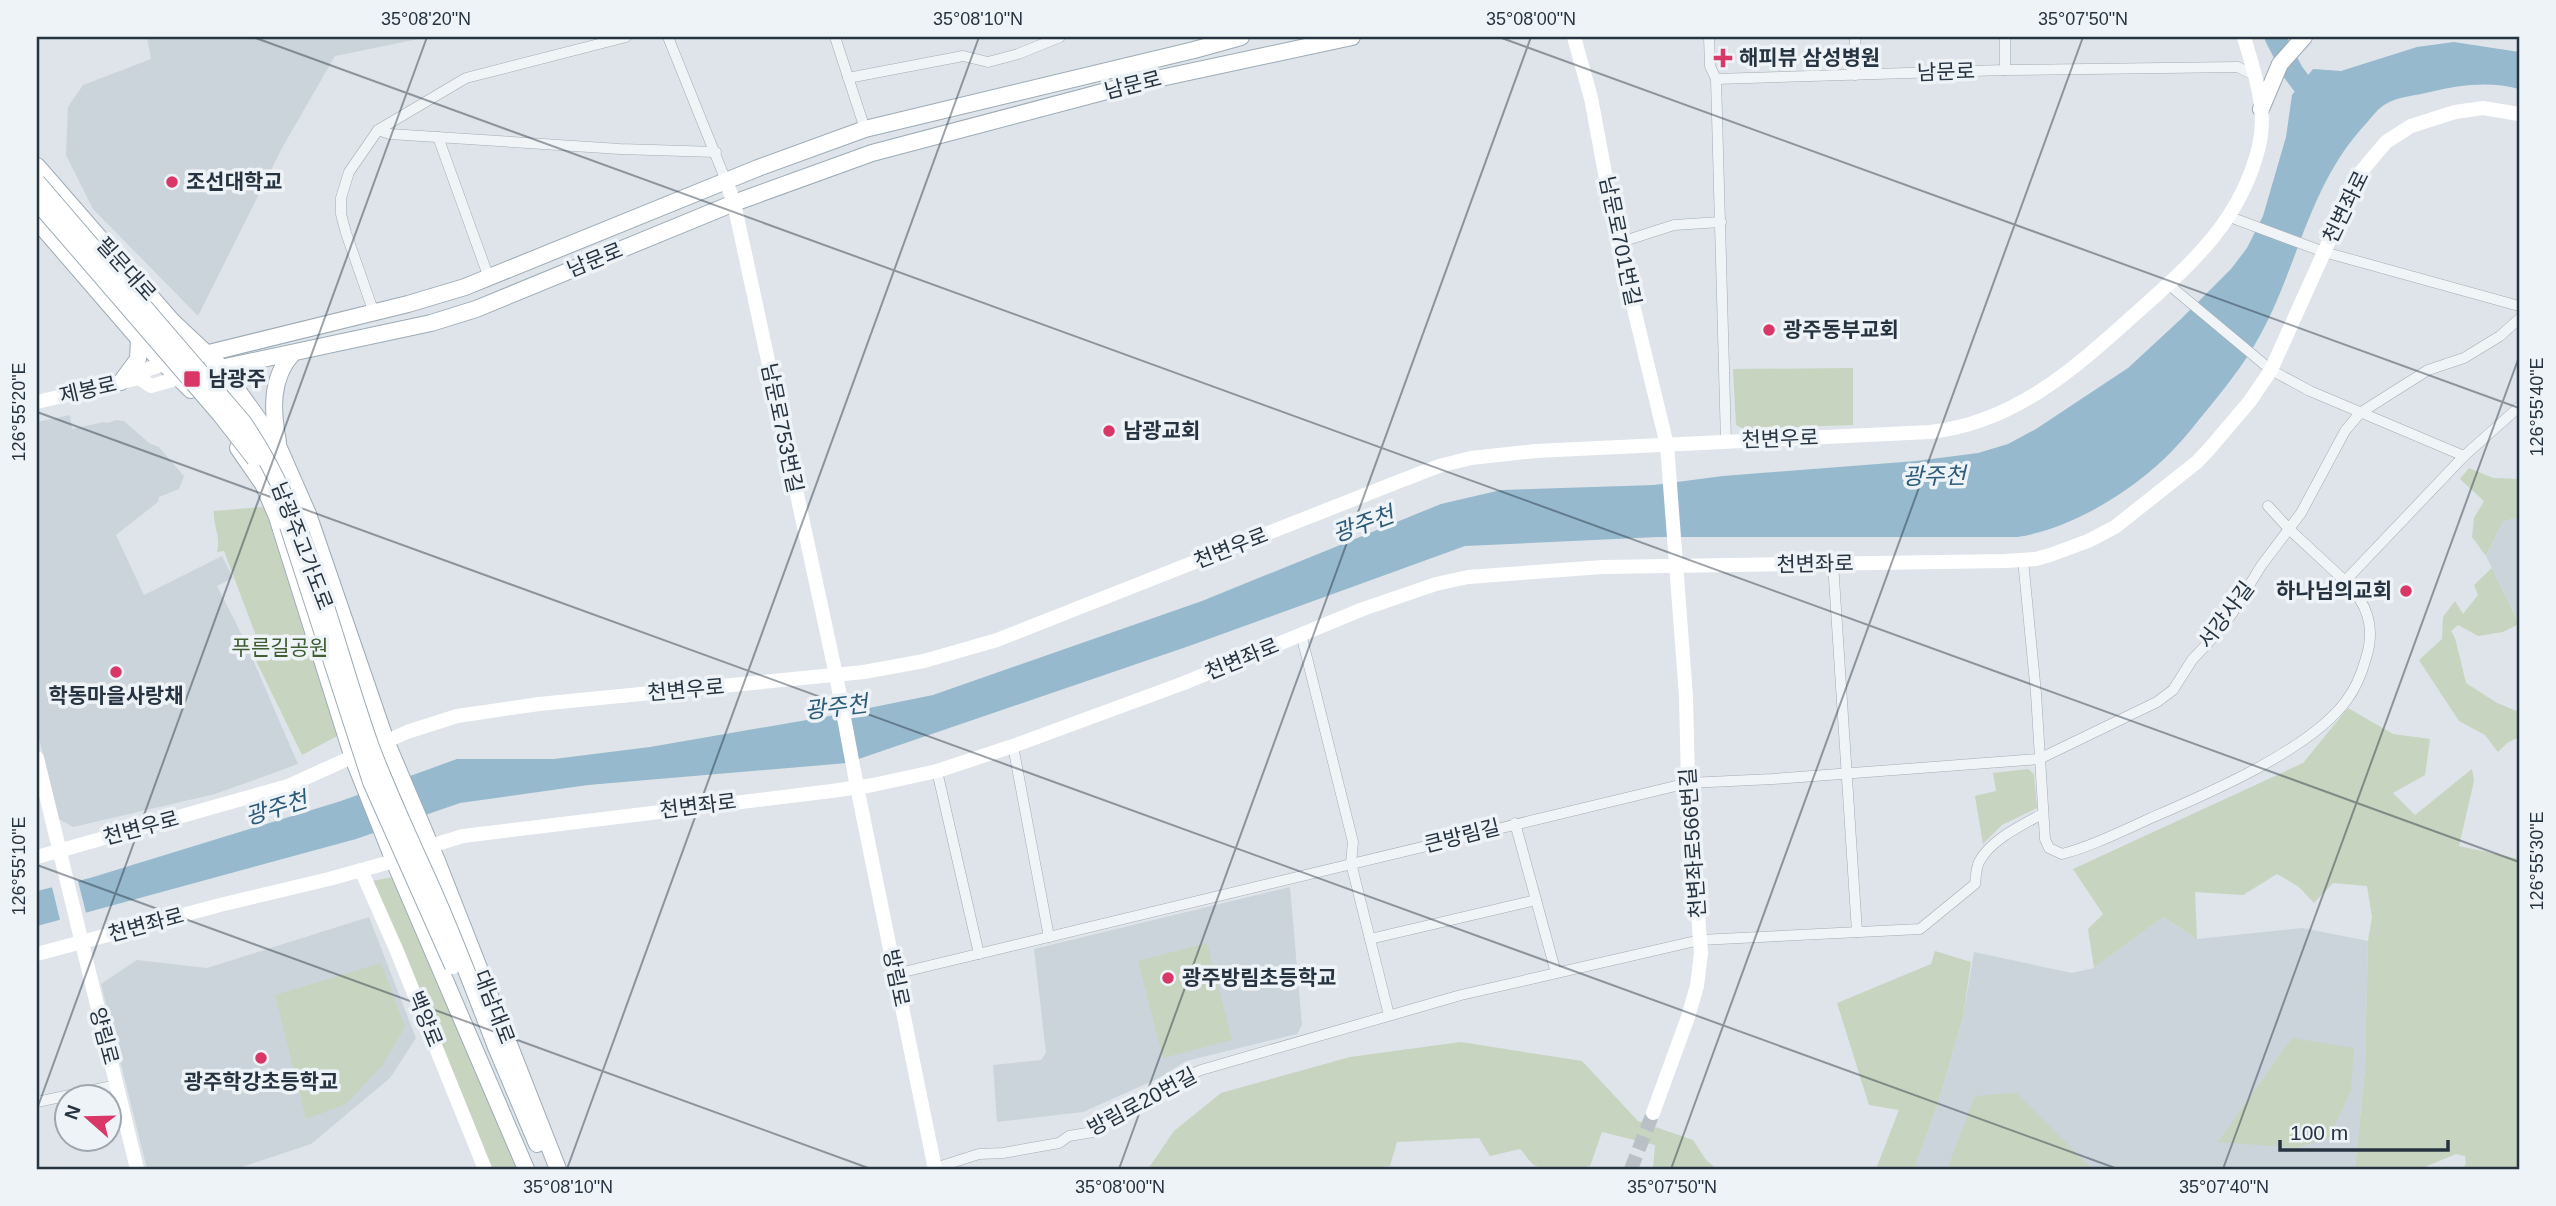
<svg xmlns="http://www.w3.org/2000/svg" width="2556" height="1206" font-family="Helvetica,'Noto Sans KR',sans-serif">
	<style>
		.built { fill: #ccd4db }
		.green { fill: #c7d4bf }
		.water { fill: #96b9cd }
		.pier { fill: #dee4e9 }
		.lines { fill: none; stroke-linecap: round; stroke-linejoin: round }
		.river { stroke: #96b9cd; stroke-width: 21 }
		.secondary-tunnel { stroke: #b9c1c7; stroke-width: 14; stroke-dasharray: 14 7; stroke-linecap: butt }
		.street-casing { stroke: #a3acb3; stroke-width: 11 }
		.primary-casing { stroke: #9cabb6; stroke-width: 18 }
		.street { stroke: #f1f4f7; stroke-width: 10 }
		.secondary { stroke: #fff; stroke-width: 14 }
		.primary { stroke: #fff; stroke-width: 16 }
		.primary-bridge-casing { stroke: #9cabb6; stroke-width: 18; stroke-linecap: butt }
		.primary-bridge { stroke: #fff; stroke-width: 16 }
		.ticks { fill: none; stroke: #263441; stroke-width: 2; stroke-opacity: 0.45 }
		.poi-dot { fill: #da3769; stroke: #eef3f7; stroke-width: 2.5 }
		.labels { text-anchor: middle; stroke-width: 7; stroke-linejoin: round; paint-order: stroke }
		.poi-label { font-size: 21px; font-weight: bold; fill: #263441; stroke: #eef3f7; text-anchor: start }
		.street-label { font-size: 21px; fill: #263441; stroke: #eef3f7 }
		.park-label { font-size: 21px; fill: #415e32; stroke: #eef3f7 }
		.water-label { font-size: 23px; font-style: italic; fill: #2c5b79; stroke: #eef3f7 }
		.neatline { fill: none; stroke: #263441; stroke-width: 2.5 }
		.ticks-label { font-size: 18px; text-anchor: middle; fill: #263441 }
	</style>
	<rect width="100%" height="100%" fill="#dee4e9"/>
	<g class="built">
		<path d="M147 37H428L335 56 282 148 198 316 93 209 66 155 68 107 83 85 151 59Z"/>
		<path d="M70 415 72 429 104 422 107 423 116 420 124 421 149 443 159 447 184 476 179 489 159 497 158 502 116 535 144 595 222 556 233 578 217 586 244 639 298 764 215 794 73 827 59 819 37 730V422Z"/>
		<path d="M2519 518V623L2486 556 2503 521Z"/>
		<path d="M1290 887 1302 1025 1297 1034 1186 1061 1157 1079 1083 1112 997 1122 993 1065 1041 1060 1046 1053 1034 949Z"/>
		<path d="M369 917 416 1038 390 1078 311 1144 236 1169H147L101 984 137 960 207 968Z"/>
		<path d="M2163 917 2197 939 2302 928 2368 941 2365 1069 2355 1169H1914L1938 1103 1963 1017 1974 952 2072 973 2094 968Z"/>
	</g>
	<g class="green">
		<path d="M1853 368V425L1744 429 1736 425 1733 369Z"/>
		<path d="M2469 468 2493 478 2519 479V518L2503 521 2486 556 2472 537 2474 518 2484 501 2460 479Z"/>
		<path d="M262 507 265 509 337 736 302 755 246 640 255 633 224 551 217 552C221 535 213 527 214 511Z"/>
		<path d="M2492 568 2519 624 2503 632 2478 636 2458 625 2451 631 2455 638 2466 683 2497 703 2519 712V737L2507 743 2498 752 2485 735 2459 721 2419 660 2442 639 2443 617 2455 601 2463 614 2478 595 2474 585Z"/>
		<path d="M2348 708 2393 734 2430 739 2425 775 2393 793 2415 815 2472 769 2474 781 2459 846 2519 859V1169H2463L2466 1163 2465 1156 2456 1154 2420 1169H2355L2365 1069 2368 941 2372 917 2367 886 2333 883 2314 903 2299 887 2277 874 2243 895 2195 892 2197 939 2163 917 2094 968 2088 929 2103 914 2073 869 2303 763Z"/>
		<path d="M2028 769 2034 774 2037 808 2002 825 1983 844 1975 796 1996 791 1993 773Z"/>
		<path d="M394 877 522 1169H487L366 882Z"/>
		<path d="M1207 943 1232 1040 1163 1058 1138 961Z"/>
		<path d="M1935 951 1971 962 1963 1017 1938 1103 1914 1169H1876L1899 1110 1869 1105 1837 1003 1931 964Z"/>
		<path d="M381 963 405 1027 382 1066 346 1104 306 1119 275 995Z"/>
		<path d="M2292 1038 2354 1048 2351 1091 2329 1137 2297 1148 2218 1142Z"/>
		<path d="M1461 1042 1582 1061 1638 1121 1693 1140 1706 1160 1717 1169H1653L1655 1145 1602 1132 1590 1166C1576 1172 1550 1173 1536 1166 1530 1163 1525 1154 1520 1149L1490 1156 1479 1138 1397 1142 1390 1166 1364 1169H1148L1174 1131 1221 1093 1350 1057Z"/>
		<path d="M2016 1093 2092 1169H1947L1975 1096Z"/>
	</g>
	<path class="water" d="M2454 42 2519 52V89C2490 81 2459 85 2430 92 2415 96 2398 96 2384 105 2376 110 2369 121 2362 128 2312 184 2299 257 2267 322 2251 355 2230 382 2207 410 2196 423 2185 438 2173 450 2135 490 2072 529 2017 537H1658L1465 546 1192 645 847 763 588 785 460 803 356 839 37 926V891L90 878 341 801 457 759H554L650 747 830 716 933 695 1202 601 1441 504 1501 490 1654 485 1723 476 1916 461 1978 453 2008 444 2036 429 2128 368 2181 319 2231 269 2247 248 2263 216 2286 137 2292 95 2313 69 2341 71 2417 47Z"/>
	<path class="pier" d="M77 877 87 917 61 924 51 883Z"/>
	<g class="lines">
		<path class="river" d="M2275 37 2293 72 2311 96 2312 108"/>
		<path class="secondary-tunnel" d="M1631 1169 1653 1113"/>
		<g class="street-casing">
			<g id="street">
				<path d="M668 37 726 181"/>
				<path d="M835 37 865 129"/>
				<path d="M1709 37 1710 66 1716 79 1726 441"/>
				<path d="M2005 70 2238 67 2255 76"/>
				<path d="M1855 75V37"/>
				<path d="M848 78 963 56 988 62 1018 54 1060 37"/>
				<path d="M1716 79 2005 70V37"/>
				<path d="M378 130 390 134 620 149 716 152"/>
				<path d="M438 137 489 278"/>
				<path d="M2230 217 2324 252 2519 306"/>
				<path d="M1618 243 1674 225 1721 222"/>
				<path d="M2168 284 2271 370 2310 391 2464 456"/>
				<path d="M374 313 346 233 341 214V198L349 172 378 130 466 78 626 37"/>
				<path d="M2268 506 2289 529 2345 581"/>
				<path d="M2023 560 2036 693 2045 839 2049 848 2062 854C2092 846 2122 831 2151 818 2207 794 2310 750 2346 701 2356 688 2362 673 2366 658 2376 627 2367 603 2345 581L2464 456 2519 407"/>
				<path d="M1833 563 1857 932"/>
				<path d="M1301 634 1353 842 1351 863 1389 1015"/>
				<path d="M1013 746 1049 937"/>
				<path d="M937 771 979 954"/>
				<path d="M1515 823 1556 973"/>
				<path d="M1370 939 1536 900"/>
				<path d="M895 974 1688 783 1773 779 2039 759 2157 702 2173 690 2192 660 2220 630 2233 612 2261 566 2301 513 2345 431 2360 413 2428 370 2464 358 2500 336 2519 319"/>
				<path d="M37 1102 117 1085"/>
				<path d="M935 1168 979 1154 1003 1153 1059 1143 1069 1136 1093 1132 1178 1080 1201 1070 1461 995 1700 940 1920 929 1975 884C1976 877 1976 868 1979 862 1990 840 2022 825 2042 814"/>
			</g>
		</g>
		<g class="primary-casing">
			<g id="primary">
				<path d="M2261 109 2280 64 2304 37"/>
				<path d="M37 166 172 321 221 367 279 448 308 514 386 741 437 861 558 1169"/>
				<path d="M37 221 139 339 191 390"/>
				<path d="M164 364 408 304 465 287 758 168 865 129 1194 50 1241 37"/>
				<path d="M188 375 431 323 476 309 734 203 872 153 1133 84 1352 37"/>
				<path d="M121 382 138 359 139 339"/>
				<path d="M278 442C272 411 270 378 293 353"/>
				<path d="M238 448 263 484 277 517 353 758 394 861 526 1169"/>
				<path d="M496 1047 537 1144"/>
			</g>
		</g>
		<use href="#street" class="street"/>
		<g class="secondary">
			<path d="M1574 37 1591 98 1618 243 1667 445 1686 696 1688 783 1701 953 1697 986 1688 1017 1653 1113"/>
			<path d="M726 181 734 203 836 675 857 787 935 1169"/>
			<path d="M139 378 151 386 179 378"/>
			<path d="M37 402 139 378 148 369 164 364"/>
			<path d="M37 758 137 1169"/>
			<path d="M37 857 288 786 407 732 457 716 539 704 864 672 924 661 997 640 1395 483 1439 466 1471 458 1536 451 1930 432C2014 423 2074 369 2134 315 2189 266 2241 222 2259 146 2268 109 2254 72 2244 37"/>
			<path d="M361 870 396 949 485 1169"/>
			<path d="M37 954 220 905 329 879 394 861 430 846 463 836 832 791 873 785 937 771 1013 746 1184 683 1363 609 1436 584 1468 577 1603 567 2005 561 2036 559 2050 555 2088 541 2115 527 2197 462 2211 447 2250 401 2271 370 2352 190 2360 173 2386 142 2411 126 2455 112 2483 108 2519 114"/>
		</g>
		<use href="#primary" class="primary"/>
		<g class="primary-bridge-casing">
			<g id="primary-bridge">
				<path d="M37 182 243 422C310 519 332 638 371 747 388 792 408 835 428 879 453 934 474 990 496 1047"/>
				<path d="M37 202 220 414 255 459"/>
				<path d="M288 526 371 782 453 966"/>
			</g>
		</g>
		<use href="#primary-bridge" class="primary-bridge"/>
	</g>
	<path class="ticks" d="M253 37 2519 862M1499 37 2519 408M37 412 2118 1169M37 865 871 1169M37 1109 427 37M567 1169 979 37M1119 1169 1531 37M1671 1169 2083 37M2223 1169 2519 357"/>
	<g class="poi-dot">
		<path d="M1719.5 47.5h7v7h7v7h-7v7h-7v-7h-7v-7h7z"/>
		<circle cx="172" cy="182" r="7"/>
		<circle cx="1769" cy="330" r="7"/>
		<rect x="183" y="370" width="18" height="18" rx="3.5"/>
		<circle cx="1109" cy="431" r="7"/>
		<circle cx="2406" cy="591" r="7"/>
		<circle cx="116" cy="672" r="7"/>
		<circle cx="1168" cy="978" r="7"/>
		<circle cx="261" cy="1058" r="7"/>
	</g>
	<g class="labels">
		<g class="poi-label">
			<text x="1739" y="65">해피뷰 삼성병원</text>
			<text x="186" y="189">조선대학교</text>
			<text x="1783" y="337">광주동부교회</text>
			<text x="208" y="386">남광주</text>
			<text x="1123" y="438">남광교회</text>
			<text x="2392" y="598" text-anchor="end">하나님의교회</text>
			<text x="116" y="703" text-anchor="middle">학동마을사랑채</text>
			<text x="1182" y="985">광주방림초등학교</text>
			<text x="261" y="1089" text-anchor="middle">광주학강초등학교</text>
		</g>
		<g class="street-label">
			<text transform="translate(1946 72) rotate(-2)" y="7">남문로</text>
			<text transform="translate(1133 85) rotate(-14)" y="7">남문로</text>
			<text transform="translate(2346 207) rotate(-64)" y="7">천변좌로</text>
			<text transform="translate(1620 241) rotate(78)" y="7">남문로701번길</text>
			<text transform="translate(595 260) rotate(-22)" y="7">남문로</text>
			<text transform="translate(126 269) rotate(48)" y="7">필문대로</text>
			<text transform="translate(88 390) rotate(-13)" y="7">제봉로</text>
			<text transform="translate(782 428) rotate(78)" y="7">남문로753번길</text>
			<text transform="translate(1780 439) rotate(-2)" y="7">천변우로</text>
			<text transform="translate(302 546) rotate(69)" y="7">남광주고가도로</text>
			<text transform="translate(1231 548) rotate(-21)" y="7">천변우로</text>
			<text transform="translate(1815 564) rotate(-1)" y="7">천변좌로</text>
			<text transform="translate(2226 615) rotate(-53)" y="7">서강사길</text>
			<text transform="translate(1242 659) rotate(-22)" y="7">천변좌로</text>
			<text transform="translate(686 690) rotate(-5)" y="7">천변우로</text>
			<text transform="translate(698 806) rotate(-7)" y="7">천변좌로</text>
			<text transform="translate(141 828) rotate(-15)" y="7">천변우로</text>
			<text transform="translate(1462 836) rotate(-14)" y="7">큰방림길</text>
			<text transform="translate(1693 843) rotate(-94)" y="7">천변좌로566번길</text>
			<text transform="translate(146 925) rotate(-15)" y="7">천변좌로</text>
			<text transform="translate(896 978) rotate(78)" y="7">방림로</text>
			<text transform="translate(494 1007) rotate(69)" y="7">대남대로</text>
			<text transform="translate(425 1019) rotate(68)" y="7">백양로</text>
			<text transform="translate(104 1036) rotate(75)" y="7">양림로</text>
			<text transform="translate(1142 1102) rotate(-28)" y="7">방림로20번길</text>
		</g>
		<g class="park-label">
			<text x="280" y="655">푸른길공원</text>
		</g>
		<g class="water-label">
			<text transform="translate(1934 476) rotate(-1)" y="8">광주천</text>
			<text transform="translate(1363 524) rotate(-20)" y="8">광주천</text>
			<text transform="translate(836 707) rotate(-7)" y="8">광주천</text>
			<text transform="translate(276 808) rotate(-17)" y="8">광주천</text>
		</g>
	</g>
	<rect width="2556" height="1206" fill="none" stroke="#eef3f7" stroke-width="77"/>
	<g transform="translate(88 1118) rotate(290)"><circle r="33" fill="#eef3f7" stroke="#9ea7ae" stroke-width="2"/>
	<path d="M0-5L12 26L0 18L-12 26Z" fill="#da3769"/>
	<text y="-10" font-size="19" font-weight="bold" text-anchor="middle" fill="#263441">N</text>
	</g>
	<path d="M2280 1140v10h168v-10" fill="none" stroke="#263441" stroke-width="3.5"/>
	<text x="2290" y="1140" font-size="21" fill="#263441" stroke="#eef3f7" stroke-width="5" paint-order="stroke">100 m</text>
	<rect x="38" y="38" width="2480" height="1130" class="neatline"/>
	<g class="ticks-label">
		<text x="426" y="25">35°08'20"N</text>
		<text x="978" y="25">35°08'10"N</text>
		<text x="1531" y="25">35°08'00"N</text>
		<text x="2083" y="25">35°07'50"N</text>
		<text transform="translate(2537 407) rotate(-90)" y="6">126°55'40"E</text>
		<text transform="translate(19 412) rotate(-90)" y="6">126°55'20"E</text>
		<text transform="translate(2537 861) rotate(-90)" y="6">126°55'30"E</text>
		<text transform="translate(19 866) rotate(-90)" y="6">126°55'10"E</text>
		<text x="568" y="1193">35°08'10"N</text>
		<text x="1120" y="1193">35°08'00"N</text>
		<text x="1672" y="1193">35°07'50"N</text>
		<text x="2224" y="1193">35°07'40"N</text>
	</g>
</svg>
